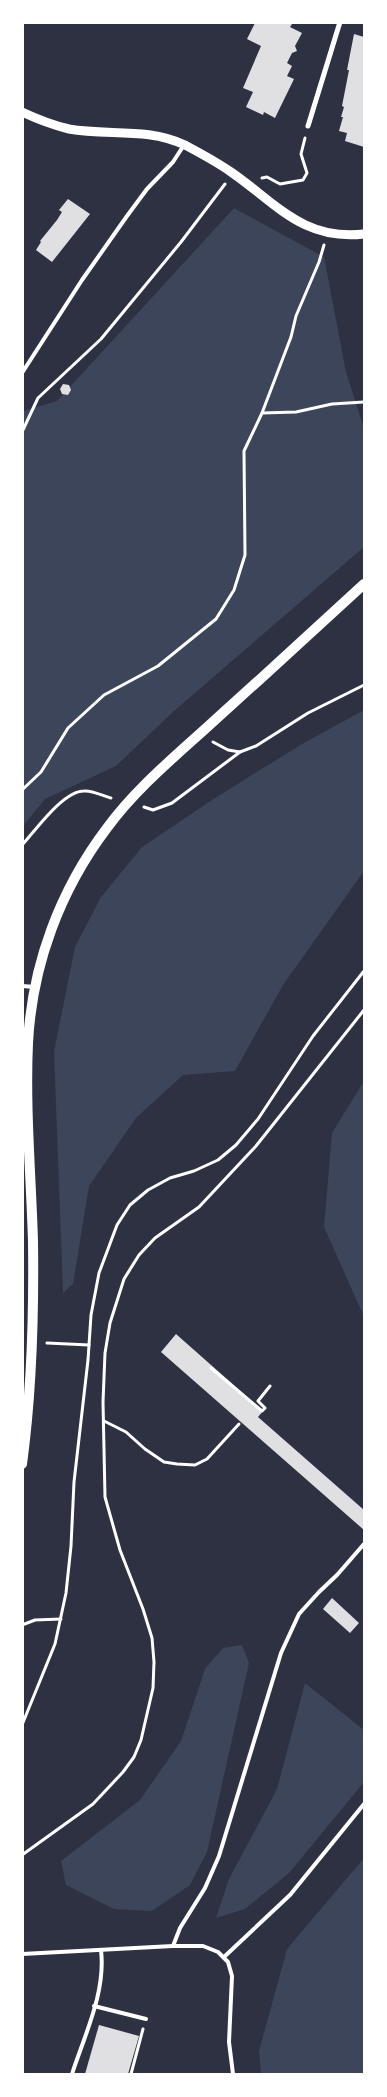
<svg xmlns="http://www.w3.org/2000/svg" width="387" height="2097" font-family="'Nunito Sans',sans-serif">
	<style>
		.green { fill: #3c4559 }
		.building { fill: #e0e0e3 }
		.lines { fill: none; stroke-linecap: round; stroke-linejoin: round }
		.path { stroke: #fff; stroke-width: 3 }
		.service { stroke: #fff; stroke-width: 4 }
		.minor { stroke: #fff; stroke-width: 5 }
		.tertiary { stroke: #fff; stroke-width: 9 }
		.secondary { stroke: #fff; stroke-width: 10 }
	</style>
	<rect width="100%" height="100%" fill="#2d3142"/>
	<g class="green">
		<path d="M234 208 324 257 346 372 364 428V547L173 712 116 766 45 799 23 826V411L57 401Z"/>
		<path d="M364 710V871L283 985 235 1071 183 1075 136 1118 89 1186 73 1284 63 1293 54 1051 75 947 101 897 142 847 215 798 302 744Z"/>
		<path d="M364 1081V1317L324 1227 332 1133Z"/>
		<path d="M242 1645 249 1663 207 1852 190 1885 152 1911 114 1909 66 1885 61 1861 140 1800 181 1741 205 1669 223 1648Z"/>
		<path d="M305 1683 364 1730V1782L289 1873 245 1909 216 1918 229 1879 277 1789Z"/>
		<path d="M364 1858V2074H261L259 2051 287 1949Z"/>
	</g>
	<g class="building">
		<path d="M258 22H288L292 24 290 27 302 33 295 46 297 51 292 53 287 63 292 66 287 76 294 79 275 118 264 112 263 115 246 107 253 92 243 88 261 46 247 39 255 23Z"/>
		<path d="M354 34 364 37V147L345 141 347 133 339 131 343 117H341L344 107 342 106 349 70H347Z"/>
		<path d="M68 199 90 214 52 262 36 250 41 242 40 241 57 220 62 212 59 210Z"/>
		<path d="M63 384 69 385 71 390 68 395 62 394 60 389Z"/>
		<path d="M176 1334 263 1411 258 1417 364 1510V1530L161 1352Z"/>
		<path d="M332 1598 359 1623 350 1633 323 1609Z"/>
		<path d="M99 2025 139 2036 128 2074H85Z"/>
	</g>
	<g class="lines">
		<g class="path">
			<path d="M262 178 267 177 280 184 303 180 307 173 301 154 305 138"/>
			<path d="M262 413 291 337 296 316 319 262 324 245"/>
			<path d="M22 432 38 398 101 339 181 242 225 184"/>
			<path d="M213 742 228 750 240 752"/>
			<path d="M22 790 41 772 68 728 104 695 158 666 216 619 234 590 245 555 244 451 262 413 296 412 332 404 364 402"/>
			<path d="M144 807 153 810 172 803 240 752 256 746 308 713 364 685"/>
			<path d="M22 845C36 830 63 791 84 791 92 790 103 796 111 798"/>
			<path d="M47 1343 89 1345"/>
			<path d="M211 1368 262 1411 265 1408 258 1401 270 1386"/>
			<path d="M104 1421 126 1432 145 1449 164 1462 177 1464 195 1465 207 1459 239 1424"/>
			<path d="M22 1625 35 1620 61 1619"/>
			<path d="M22 1725 55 1644 66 1593 71 1546 74 1482 88 1360 91 1315 99 1273 117 1225 130 1205 148 1190 170 1178 194 1171 218 1160 236 1145 258 1119 313 1036 364 971"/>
			<path d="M22 1855 93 1804 123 1772 134 1757 141 1740 153 1688 154 1662 152 1638 143 1609 120 1550 105 1497 103 1402 105 1353 110 1323 124 1279 139 1255 155 1238 199 1207 256 1146 364 1010"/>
			<path d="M131 2074 143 2029"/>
		</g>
		<g class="service">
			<path d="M22 373 82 280 127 216 147 189 173 162 184 145"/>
			<path d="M22 986 35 987"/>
			<path d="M173 1946 180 1928 205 1888 219 1856 281 1653 299 1614 319 1592 337 1575 364 1544"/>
			<path d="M22 1954 173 1946H203L218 1952 228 1962 232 1976 229 2042 233 2074"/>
			<path d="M224 1957 290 1895 364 1804"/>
			<path d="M94 2006 146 2019"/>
			<path d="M72 2074C85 2034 106 1992 101 1950"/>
		</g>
		<path class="minor" d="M308 126 340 22"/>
		<path class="tertiary" d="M22 112C37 119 52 125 69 129 108 136 147 127 185 145 200 153 217 162 231 172 276 203 303 241 364 234"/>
		<path class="secondary" d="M22 1464C32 1390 34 1315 33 1241 31 1176 25 1107 28 1043 32 965 60 890 107 828 137 787 178 754 215 720 265 675 315 629 364 584"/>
	</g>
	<rect width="387" height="2097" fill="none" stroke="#ffffff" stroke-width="48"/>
</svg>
